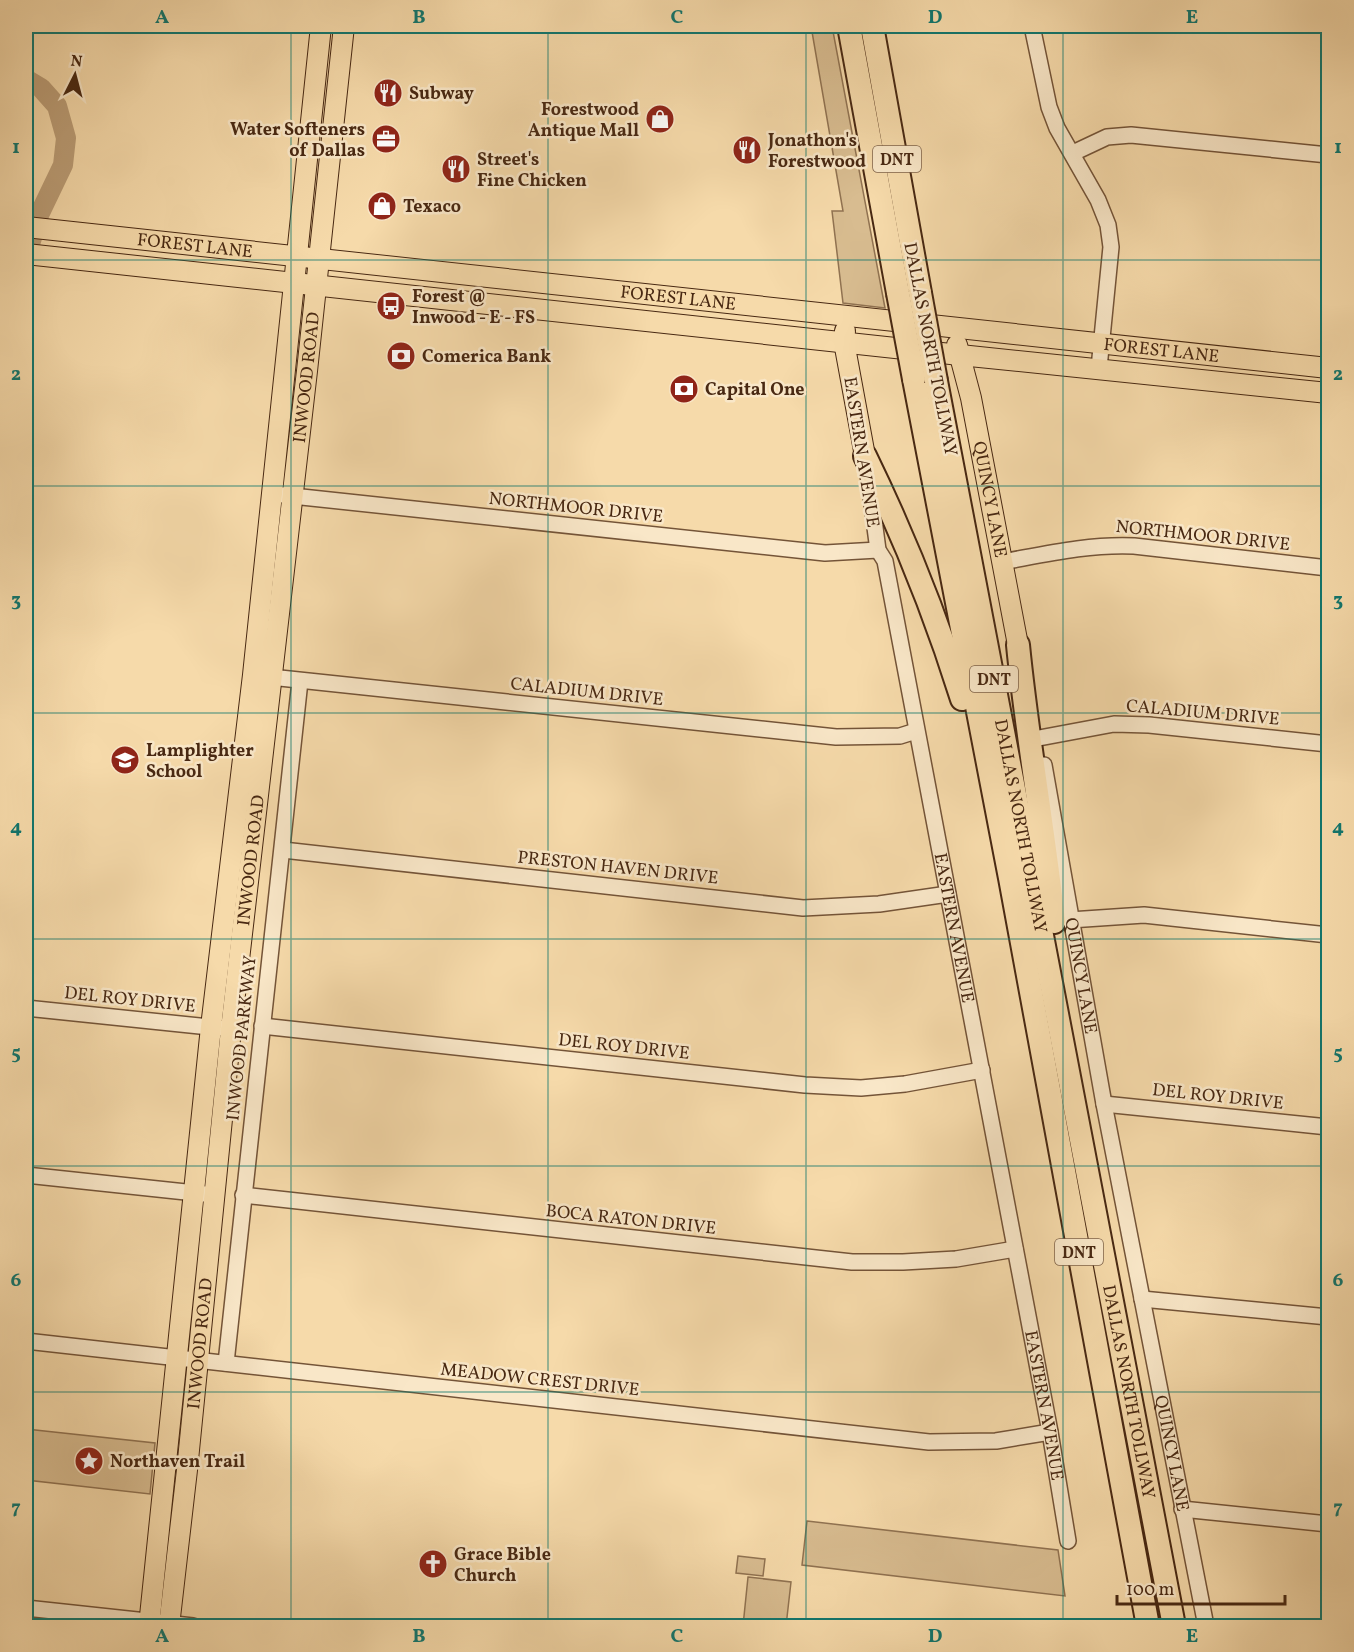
<svg xmlns="http://www.w3.org/2000/svg" width="1354" height="1652" font-family="Vollkorn,serif">
	<style>
		.green { fill: #d8bc90; stroke: #907251; stroke-width: 1.5 }
		.lines { fill: none; stroke-linecap: round; stroke-linejoin: round }
		.river { stroke: #bb9d76; stroke-width: 20 }
		.minor-casing { stroke: #745438; stroke-width: 18 }
		.major-casing { stroke: #482812; stroke-width: 22 }
		.highway-casing { stroke: #482812; stroke-width: 26 }
		.minor { stroke: #f9e7c8; stroke-width: 15 }
		.major { stroke: #f6daaa; stroke-width: 20 }
		.highway { stroke: #f6daaa; stroke-width: 22 }
		.highway-bridge-casing { stroke: #482812; stroke-width: 26; stroke-linecap: butt }
		.highway-bridge { stroke: #f6daaa; stroke-width: 22 }
		.grid { fill: none; stroke: #0f766e; stroke-width: 1.5; stroke-opacity: 0.55 }
		.labels { text-anchor: middle; stroke-width: 5; stroke-linejoin: round; paint-order: stroke }
		.shield { fill: #f9e7c8; stroke: #7d6149; stroke-width: 1.5 }
		.shield-label { font-size: 16px; font-weight: bold; fill: #482812 }
		.poi-label { font-size: 18px; font-weight: bold; fill: #482812; stroke: #f9e7c8; text-anchor: start }
		.street-label { font-size: 18px; fill: #482812; stroke: #f9e7c8 }
		.neatline { fill: none; stroke: #0f766e; stroke-width: 2 }
		.grid-label { font-size: 20px; text-anchor: middle; font-weight: bold; fill: #0f766e }
	</style>
	<rect width="100%" height="100%" fill="#f6daaa"/>
	<filter id="stains"><feTurbulence type="fractalNoise" baseFrequency=".00333" numOctaves="4"/><feColorMatrix values="0 0 0 0 .2 0 0 0 0 .09 0 0 0 0 .02 0 0 0 .5 -.17"/></filter>
	<radialGradient id="worn" r=".72"><stop offset=".6" stop-color="#630" stop-opacity="0"/><stop offset="1" stop-color="#630" stop-opacity=".3"/></radialGradient>
	<g class="green">
		<path d="M811 26H832L885 308 843 303 832 211H843Z"/>
		<path d="M26 1429 155 1443 150 1494 26 1480Z"/>
		<path d="M807 1521 1058 1550 1065 1596 802 1565Z"/>
		<path d="M738 1556 765 1559 763 1576 736 1573Z"/>
		<path d="M748 1577 791 1582 786 1626H743Z"/>
	</g>
	<g class="lines">
		<path class="river" d="M26 79 41 88 57 106 66 138 63 165 39 215 26 257"/>
		<g class="minor-casing">
			<g id="minor">
				<path d="M1032 26 1049 107 1057 128 1098 200 1108 225 1111 247 1099 368"/>
				<path d="M1073 153 1107 137 1131 135 1328 155"/>
				<path id="s1" d="M868 475 878 550 885 561 1050 1432 1068 1541"/>
				<path d="M283 495 825 553 878 550"/>
				<path d="M1002 562C1046 554 1088 544 1134 546L1328 568"/>
				<path d="M261 676 836 737 900 736 916 731"/>
				<path d="M1039 738 1114 724 1149 725 1328 744"/>
				<path id="s2" d="M1044 765 1104 1104 1206 1626"/>
				<path d="M283 850 803 908 879 904 948 894"/>
				<path d="M1070 920 1144 915 1328 935"/>
				<path d="M26 1008 219 1028"/>
				<path d="M262 1026 805 1085 861 1088 905 1084 982 1070"/>
				<path d="M1104 1104 1328 1127"/>
				<path d="M26 1175 214 1195"/>
				<path d="M243 1195 852 1262H903L956 1259 1015 1249"/>
				<path d="M1142 1299 1328 1317"/>
				<path d="M26 1341 929 1442 996 1441 1050 1432"/>
				<path d="M226 1363 300 681"/>
				<path d="M1182 1509 1328 1524"/>
				<path d="M26 1608 193 1626"/>
			</g>
		</g>
		<g class="major-casing">
			<g id="major">
				<path id="s3" d="M26 227 1328 368"/>
				<path d="M26 254 960 355 1328 393"/>
				<path d="M845 331 844 342 865 456"/>
				<path id="s4" d="M957 345 971 398 1018 645"/>
				<path d="M149 1626 211 1027 253 675 321 26"/>
				<path id="s5" d="M169 1626 187 1470 231 1029 307 371 344 26"/>
			</g>
		</g>
		<g class="highway-casing">
			<g id="highway">
				<path d="M849 26 898 293"/>
				<path d="M872 26 920 293"/>
				<path d="M914 379 1010 878 1148 1626"/>
				<path id="s6" d="M936 381 1174 1626"/>
				<path d="M865 456C903 534 936 616 962 699"/>
				<path d="M1018 645C1027 737 1044 829 1054 922"/>
			</g>
		</g>
		<use href="#minor" class="minor"/>
		<use href="#major" class="major"/>
		<use href="#highway" class="highway"/>
		<g class="highway-bridge-casing">
			<g id="highway-bridge">
				<path d="M898 293 914 379"/>
				<path d="M920 293 936 381"/>
			</g>
		</g>
		<use href="#highway-bridge" class="highway-bridge"/>
	</g>
	<path class="grid" d="M291 26V1626M548 26V1626M806 26V1626M1063 26V1626M26 260H1328M26 486H1328M26 713H1328M26 939H1328M26 1166H1328M26 1392H1328"/>
	<defs>
		<g id="restaurant-disc" transform="scale(1.5)"><circle r="9.5" fill="#8f2418" stroke="#f9e7c8"/><path d="M-5-6h1v4h1v-4h1v4h1v-4h1v5L-1.5 .5V6h-2V.5L-5-1ZM5-6V6H3V1.5H1.5Q1.5-4 5-6Z" fill="#fff"/></g>
		<g id="shop-disc" transform="scale(1.5)"><circle r="9.5" fill="#8f2418" stroke="#f9e7c8"/><path d="M-5-2.5h2.3a2.7 3.5 0 0 1 5.4 0H5L5.5 6h-11ZM-1.5-2.5h3a1.5 2.3 0 0 0-3 0Z" fill="#fff"/></g>
		<g id="office-disc" transform="scale(1.5)"><circle r="9.5" fill="#8f2418" stroke="#f9e7c8"/><path d="M-6-3h4V-5.5h4V-3h4V5H-6ZM-1-4.5V-3h2v-1.5ZM-6 0V1H6V0Z" fill="#fff"/></g>
		<g id="bus-disc" transform="scale(1.5)"><circle r="9.5" fill="#8f2418" stroke="#f9e7c8"/><path d="M-5-6H5V4H4V6H2V4H-2V6H-4V4H-5ZM-3.5-4V0h7V-4ZM-3.5 1.2v1.5H-2V1.2ZM2 1.2v1.5H3.5V1.2Z" fill="#fff"/></g>
		<g id="bank-disc" transform="scale(1.5)"><circle r="9.5" fill="#8f2418" stroke="#f9e7c8"/><path d="M-6-4H6V4H-6ZM0-2.3a2.3 2.3 0 1 0 0 4.6a2.3 2.3 0 1 0 0-4.6Z" fill="#fff"/></g>
		<g id="school-disc" transform="scale(1.5)"><circle r="9.5" fill="#8f2418" stroke="#f9e7c8"/><path d="M0-5L7-2L0 1L-7-2ZM-4 1L0 2.5L4 1V4Q0 6-4 4Z" fill="#fff"/></g>
		<g id="sight-disc" transform="scale(1.5)"><circle r="9.5" fill="#8f2418" stroke="#f9e7c8"/><path d="M0-6L1.8-2.2L6-1.7L2.9 1.2L3.7 5.4L0 3.3L-3.7 5.4L-2.9 1.2L-6-1.7L-1.8-2.2Z" fill="#fff"/></g>
		<g id="church-disc" transform="scale(1.5)"><circle r="9.5" fill="#8f2418" stroke="#f9e7c8"/><path d="M-1.2-6h2.4v3.5h3.3v2.4h-3.3V6h-2.4V-.1h-3.3v-2.4h3.3Z" fill="#fff"/></g>
	</defs>
	<g fill-rule="evenodd">
		<use href="#restaurant-disc" x="388" y="93"/>
		<use href="#shop-disc" x="660" y="119"/>
		<use href="#office-disc" x="386" y="139"/>
		<use href="#restaurant-disc" x="747" y="150"/>
		<use href="#restaurant-disc" x="456" y="169"/>
		<use href="#shop-disc" x="382" y="206"/>
		<use href="#bus-disc" x="391" y="306"/>
		<use href="#bank-disc" x="401" y="356"/>
		<use href="#bank-disc" x="684" y="389"/>
		<use href="#school-disc" x="125" y="760"/>
		<use href="#sight-disc" x="89" y="1461"/>
		<use href="#church-disc" x="433" y="1564"/>
	</g>
	<g class="labels">
		<g class="shield">
			<rect x="873" y="146" width="48" height="26" rx="4.5"/>
			<rect x="970" y="666" width="48" height="26" rx="4.5"/>
			<rect x="1055" y="1239" width="48" height="26" rx="4.5"/>
		</g>
		<g class="shield-label">
			<text x="897" y="165">DNT</text>
			<text x="994" y="685">DNT</text>
			<text x="1079" y="1258">DNT</text>
		</g>
		<g class="poi-label">
			<text x="409" y="99">Subway</text>
			<text x="639" y="115" text-anchor="end">Forestwood<tspan x="639" dy="21">Antique Mall</tspan></text>
			<text x="365" y="135" text-anchor="end">Water Softeners<tspan x="365" dy="21">of Dallas</tspan></text>
			<text x="768" y="146">Jonathon's<tspan x="768" dy="21">Forestwood</tspan></text>
			<text x="477" y="165">Street's<tspan x="477" dy="21">Fine Chicken</tspan></text>
			<text x="403" y="212">Texaco</text>
			<text x="412" y="302">Forest @<tspan x="412" dy="21">Inwood - E - FS</tspan></text>
			<text x="422" y="362">Comerica Bank</text>
			<text x="705" y="395">Capital One</text>
			<text x="146" y="756">Lamplighter<tspan x="146" dy="21">School</tspan></text>
			<text x="110" y="1467">Northaven Trail</text>
			<text x="454" y="1560">Grace Bible<tspan x="454" dy="21">Church</tspan></text>
		</g>
		<g class="street-label">
			<text dy="6" stroke="none"><textPath href="#s3" startOffset="170">FOREST LANE</textPath></text>
			<text dy="6" stroke="none"><textPath href="#s3" startOffset="656">FOREST LANE</textPath></text>
			<text transform="translate(931 349) rotate(79)" y="6">DALLAS NORTH TOLLWAY</text>
			<text dy="6" stroke="none"><textPath href="#s3" startOffset="1142">FOREST LANE</textPath></text>
			<text dy="6" stroke="none"><textPath href="#s5" startOffset="1256">INWOOD ROAD</textPath></text>
			<text transform="translate(862 452) rotate(81)" y="6">EASTERN AVENUE</text>
			<text dy="6" stroke="none"><textPath href="#s4" startOffset="158">QUINCY LANE</textPath></text>
			<text transform="translate(576 507) rotate(6)" y="6">NORTHMOOR DRIVE</text>
			<text transform="translate(1203 535) rotate(6)" y="6">NORTHMOOR DRIVE</text>
			<text transform="translate(587 691) rotate(6)" y="6">CALADIUM DRIVE</text>
			<text transform="translate(1203 712) rotate(5)" y="6">CALADIUM DRIVE</text>
			<text dy="6" stroke="none"><textPath href="#s6" startOffset="453">DALLAS NORTH TOLLWAY</textPath></text>
			<text dy="6" stroke="none"><textPath href="#s5" startOffset="770">INWOOD ROAD</textPath></text>
			<text transform="translate(618 867) rotate(6)" y="6">PRESTON HAVEN DRIVE</text>
			<text dy="6" stroke="none"><textPath href="#s1" startOffset="462">EASTERN AVENUE</textPath></text>
			<text dy="6" stroke="none"><textPath href="#s2" startOffset="214">QUINCY LANE</textPath></text>
			<text transform="translate(130 999) rotate(6)" y="6">DEL ROY DRIVE</text>
			<text transform="translate(241 1038) rotate(-84)" y="6">INWOOD PARKWAY</text>
			<text transform="translate(624 1046) rotate(6)" y="6">DEL ROY DRIVE</text>
			<text transform="translate(1218 1096) rotate(6)" y="6">DEL ROY DRIVE</text>
			<text transform="translate(631 1219) rotate(6)" y="6">BOCA RATON DRIVE</text>
			<text dy="6" stroke="none"><textPath href="#s5" startOffset="284">INWOOD ROAD</textPath></text>
			<text transform="translate(540 1379) rotate(6)" y="6">MEADOW CREST DRIVE</text>
			<text dy="6" stroke="none"><textPath href="#s6" startOffset="1029">DALLAS NORTH TOLLWAY</textPath></text>
			<text dy="6" stroke="none"><textPath href="#s1" startOffset="948">EASTERN AVENUE</textPath></text>
			<text dy="6" stroke="none"><textPath href="#s2" startOffset="700">QUINCY LANE</textPath></text>
		</g>
	</g>
	<rect width="1354" height="1652" fill="none" stroke="#f6daaa" stroke-width="66"/>
	<g transform="translate(75 75) rotate(6)" stroke="#f9e7c8" stroke-width="4.5" paint-order="stroke">
	<path d="M0-4.5L10 22L0 15L-10 22Z" fill="#482812"/>
	<text y="-9" font-size="16" font-weight="bold" text-anchor="middle" fill="#482812">N</text>
	</g>
	<path d="M1117 1595v9h168v-9" fill="none" stroke="#482812" stroke-width="3"/>
	<text x="1126" y="1595" font-size="18" fill="#482812" stroke="#f9e7c8" stroke-width="4.5" paint-order="stroke">100 m</text>
	<rect x="33" y="33" width="1288" height="1586" class="neatline"/>
	<g class="grid-label">
		<text x="162" y="23">A</text>
		<text x="419" y="23">B</text>
		<text x="677" y="23">C</text>
		<text x="935" y="23">D</text>
		<text x="1192" y="23">E</text>
		<text x="16" y="153">1</text>
		<text x="1338" y="153">1</text>
		<text x="16" y="380">2</text>
		<text x="1338" y="380">2</text>
		<text x="16" y="606">3</text>
		<text x="1338" y="606">3</text>
		<text x="16" y="833">4</text>
		<text x="1338" y="833">4</text>
		<text x="16" y="1059">5</text>
		<text x="1338" y="1059">5</text>
		<text x="16" y="1286">6</text>
		<text x="1338" y="1286">6</text>
		<text x="16" y="1513">7</text>
		<text x="1338" y="1513">7</text>
		<text x="162" y="1642">A</text>
		<text x="419" y="1642">B</text>
		<text x="677" y="1642">C</text>
		<text x="935" y="1642">D</text>
		<text x="1192" y="1642">E</text>
	</g>
	<rect width="100%" height="100%" filter="url(#stains)"/>
	<rect width="100%" height="100%" fill="url(#worn)"/>
</svg>
